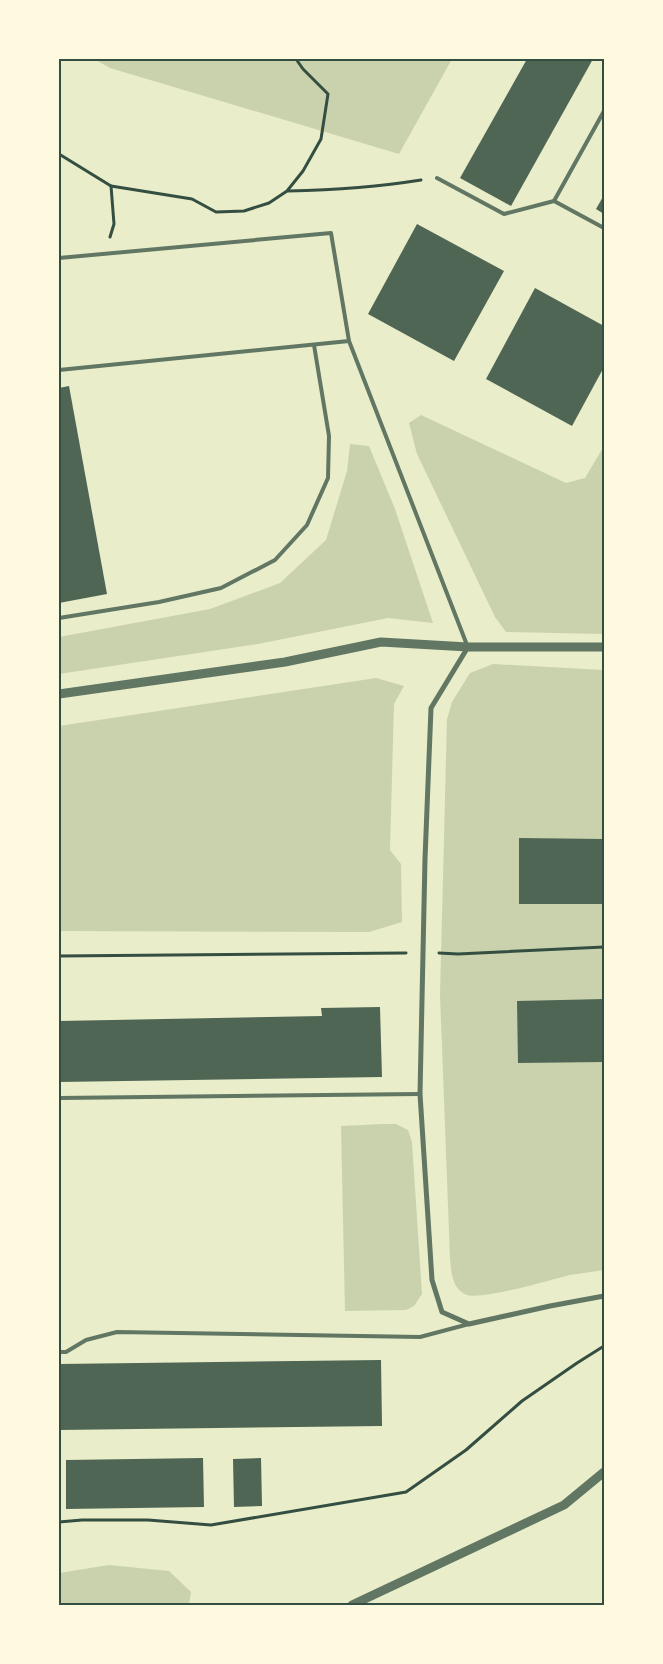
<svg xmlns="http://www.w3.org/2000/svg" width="663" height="1664" font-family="'Asap Condensed',sans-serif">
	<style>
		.green { fill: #cad2ad }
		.building { fill: #4f6655 }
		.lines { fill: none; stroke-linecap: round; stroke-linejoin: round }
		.path { stroke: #344e41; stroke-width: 3 }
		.service { stroke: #617663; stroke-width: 4 }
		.minor { stroke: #617663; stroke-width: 5 }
		.tertiary { stroke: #617663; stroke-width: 9 }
		.neatline { fill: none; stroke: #344e41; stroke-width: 2 }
	</style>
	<rect width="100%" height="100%" fill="#e9edc9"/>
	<g class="green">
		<path d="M94 59H452L399 154 110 68Z"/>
		<path d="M421 415 566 483 585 478 604 446V634L506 632 495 617 417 454 409 423Z"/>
		<path d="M350 444 369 446 395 509 433 623 388 618 258 644 59 674V637L210 609 280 583 326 540 347 471Z"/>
		<path d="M493 664 604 670V1270C593 1272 581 1273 570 1275 551 1280 482 1300 467 1295 452 1290 451 1271 450 1258L440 995 447 719 452 702 470 673Z"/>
		<path d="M376 678 404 686 394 704 390 850 401 864 402 922 369 932 59 931V726Z"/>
		<path d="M382 1124H396L408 1130 412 1142 422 1294 414 1306 406 1310 345 1311 341 1126Z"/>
		<path d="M109 1565 169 1571 191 1592 189 1605H59V1573Z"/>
	</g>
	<g class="building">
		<path d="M527 59H593L511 206 460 178Z"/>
		<path d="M604 195V214L596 209Z"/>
		<path d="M417 224 504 271 454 361 368 314Z"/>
		<path d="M535 288 604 326V367L572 426 486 379Z"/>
		<path d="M69 386 107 594 59 603V388Z"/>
		<path d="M519 838 604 839V904H519Z"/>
		<path d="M604 999V1062L518 1063 517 1001Z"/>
		<path d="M380 1007 382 1077 59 1082V1021L322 1016 321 1008Z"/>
		<path d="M381 1360 382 1426 59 1430V1364Z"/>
		<path d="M203 1458 204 1507 66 1509V1460Z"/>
		<path d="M261 1458 262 1506 234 1507 233 1459Z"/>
	</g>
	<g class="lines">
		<g class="path">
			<path d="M59 154 111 186 192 199 216 212 244 211 269 203 287 191 303 171 321 139 328 94 303 69 296 59"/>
			<path d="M288 191C333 190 377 187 421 180"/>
			<path d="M110 237 114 224 111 186"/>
			<path d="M439 953 458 954 604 947"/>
			<path d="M59 956 406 953"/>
			<path d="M59 1522 82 1520H148L211 1525 406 1492 466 1450 522 1401 577 1363 604 1346"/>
		</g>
		<g class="service">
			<path d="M604 111 554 201 604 228"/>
			<path d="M437 178 504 214 554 201"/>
			<path d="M59 258 331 233 349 341 467 645"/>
			<path d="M59 370 349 341"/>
			<path d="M59 618 159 602 221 588 275 560 307 525 328 478 329 436 314 345"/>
			<path d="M59 1098 420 1094"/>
			<path d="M59 1352H66L86 1340 117 1332 420 1337 469 1324"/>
		</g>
		<path class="minor" d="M468 647 431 708 425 859 420 1094 432 1280 442 1312 469 1324 550 1306 604 1296"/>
		<g class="tertiary">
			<path d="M59 694 285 662 381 642 468 647H604"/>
			<path d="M352 1605 564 1505 604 1472"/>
		</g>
	</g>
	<rect width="663" height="1664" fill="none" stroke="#fefae0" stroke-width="120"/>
	<rect x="60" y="60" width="543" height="1544" class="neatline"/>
</svg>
